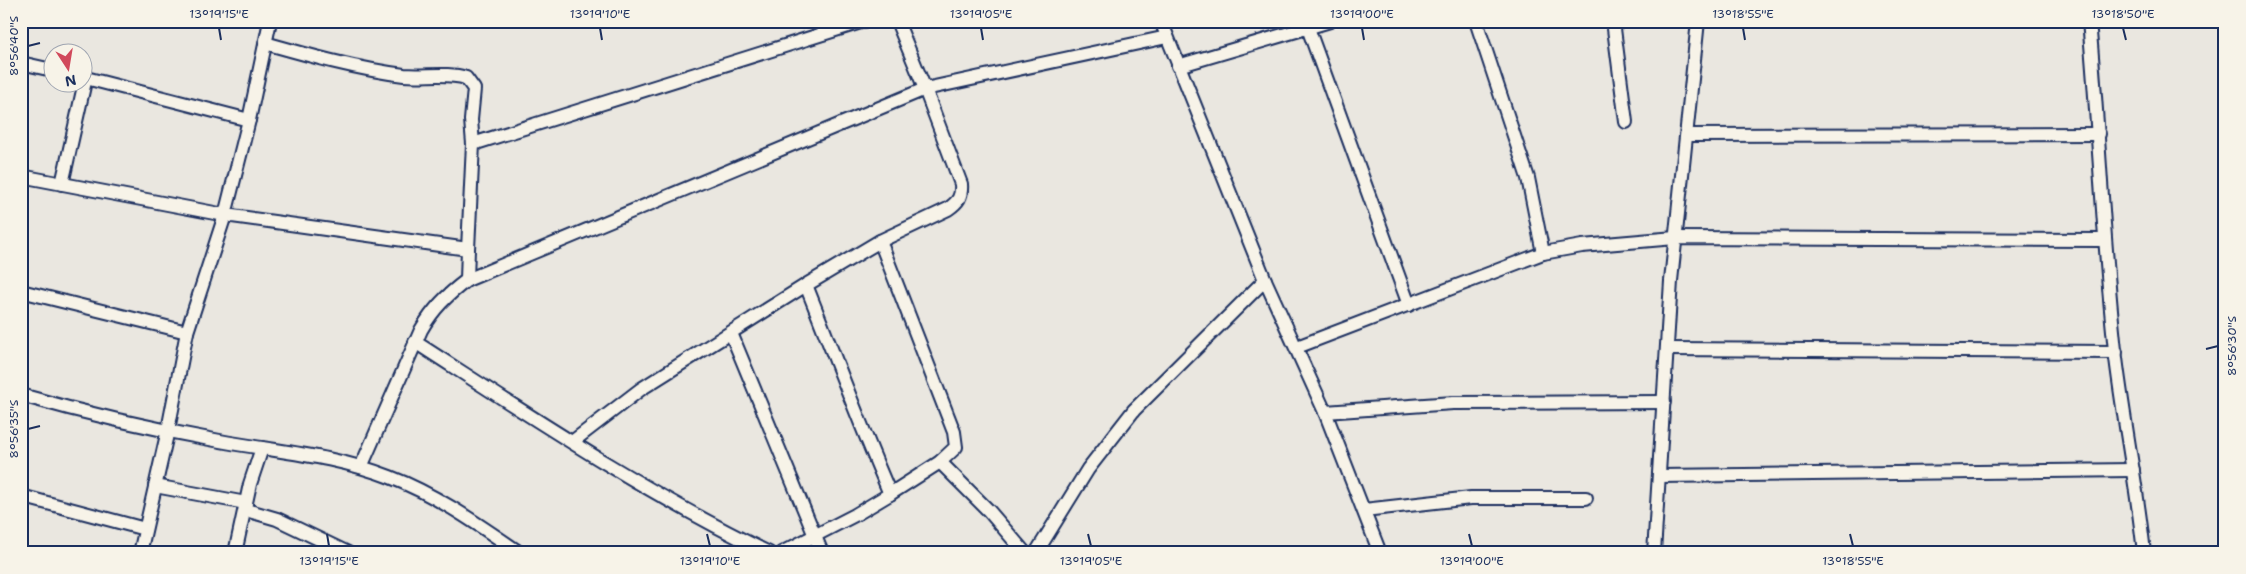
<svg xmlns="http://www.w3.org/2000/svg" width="2246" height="574" font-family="'Shantell Sans',sans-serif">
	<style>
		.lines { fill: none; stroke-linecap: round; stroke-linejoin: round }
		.minor-casing { stroke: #1b2f5e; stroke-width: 16 }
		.minor { stroke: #f7f3e8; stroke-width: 12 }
		.ticks { fill: none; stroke: #1b2f5e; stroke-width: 2 }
		.neatline { fill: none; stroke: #1b2f5e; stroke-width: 2 }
		.ticks-label { font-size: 12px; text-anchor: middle; fill: #1b2f5e }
	</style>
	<rect width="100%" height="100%" fill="#eae7e0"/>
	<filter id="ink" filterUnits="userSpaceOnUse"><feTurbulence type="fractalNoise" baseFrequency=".02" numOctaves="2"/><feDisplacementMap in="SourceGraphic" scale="10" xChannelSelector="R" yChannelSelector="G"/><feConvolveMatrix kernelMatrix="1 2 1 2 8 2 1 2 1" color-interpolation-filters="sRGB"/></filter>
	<g filter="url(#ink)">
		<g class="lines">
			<g class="minor-casing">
				<g id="minor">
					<path d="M1161 21 1265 280 1325 412 1380 553"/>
					<path d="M1476 21 1528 178 1543 253"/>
					<path d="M1613 21 1626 122"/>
					<path d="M2089 21C2099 131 2103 241 2115 350 2123 418 2137 485 2144 553"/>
					<path d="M1308 28 1409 305"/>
					<path d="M265 43C311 56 357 69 404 75 424 77 447 72 466 78L474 89 471 120 473 144"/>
					<path d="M21 63 52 70"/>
					<path d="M1178 66 1330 21"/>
					<path d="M82 77 249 120"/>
					<path d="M1687 135 2099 134"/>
					<path d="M21 176 225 215 468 249 467 280"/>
					<path d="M62 184 86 77"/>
					<path d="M468 249 473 144 864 21"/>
					<path d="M806 285C834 355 860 425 890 494"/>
					<path d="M21 291 187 332"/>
					<path d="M731 333 822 553"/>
					<path d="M415 342C530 416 645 493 769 553"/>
					<path d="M1297 347 1543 253 1582 246 1675 238 2104 240"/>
					<path d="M1667 349 2116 352"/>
					<path d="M21 395C87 414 153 429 220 441 279 452 333 455 390 477 437 495 479 525 520 553"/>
					<path d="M1325 412 1453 403 1664 402"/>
					<path d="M572 442 641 389 806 285 880 241 948 209C958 202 962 197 961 184L925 89 897 21"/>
					<path d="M940 462 989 511 1025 553"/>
					<path d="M361 467 421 330C433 309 447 295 467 280L925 89 1167 37"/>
					<path d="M1659 476 2133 470"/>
					<path d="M155 486 246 503"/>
					<path d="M21 496 145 529"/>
					<path d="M246 510 277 519 348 553"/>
					<path d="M1364 510 1471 498H1586"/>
					<path d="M140 553 168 430 187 332 225 215 249 120 270 21"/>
					<path d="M235 553 250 484 262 448"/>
					<path d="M781 553 855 515 890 494 940 462 956 447 954 432 880 241"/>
					<path d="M1036 553 1088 469 1134 410 1265 280"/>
					<path d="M1654 553 1671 281 1698 21"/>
				</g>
			</g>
			<use href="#minor" class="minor"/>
		</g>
	</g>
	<path class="ticks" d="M219 28 221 40M600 28 602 40M981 28 983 40M1362 28 1364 40M1743 28 1745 40M2123 28 2126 40M28 46 40 43M2206 349 2218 346M28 429 40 426M327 534 329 546M707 534 710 546M1088 534 1091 546M1469 534 1472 546M1850 534 1853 546"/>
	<rect width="2246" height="574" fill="none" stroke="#f7f3e8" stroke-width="55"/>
	<g transform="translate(68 68) rotate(168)"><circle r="24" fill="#f7f3e8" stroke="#9fa5b1"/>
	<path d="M0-4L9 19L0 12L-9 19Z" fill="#d1495b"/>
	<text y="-8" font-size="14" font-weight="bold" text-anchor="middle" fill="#1b2f5e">N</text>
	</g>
	<rect x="28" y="28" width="2190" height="518" class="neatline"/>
	<g class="ticks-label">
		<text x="219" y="18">13°19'15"E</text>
		<text x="600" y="18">13°19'10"E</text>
		<text x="981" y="18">13°19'05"E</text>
		<text x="1362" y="18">13°19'00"E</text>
		<text x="1743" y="18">13°18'55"E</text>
		<text x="2123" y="18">13°18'50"E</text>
		<text transform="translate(14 46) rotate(-90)" y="4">8°56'40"S</text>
		<text transform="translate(2232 346) rotate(-90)" y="4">8°56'30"S</text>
		<text transform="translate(14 429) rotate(-90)" y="4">8°56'35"S</text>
		<text x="329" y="565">13°19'15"E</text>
		<text x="710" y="565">13°19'10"E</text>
		<text x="1091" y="565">13°19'05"E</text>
		<text x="1472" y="565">13°19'00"E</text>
		<text x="1853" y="565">13°18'55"E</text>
	</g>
</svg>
